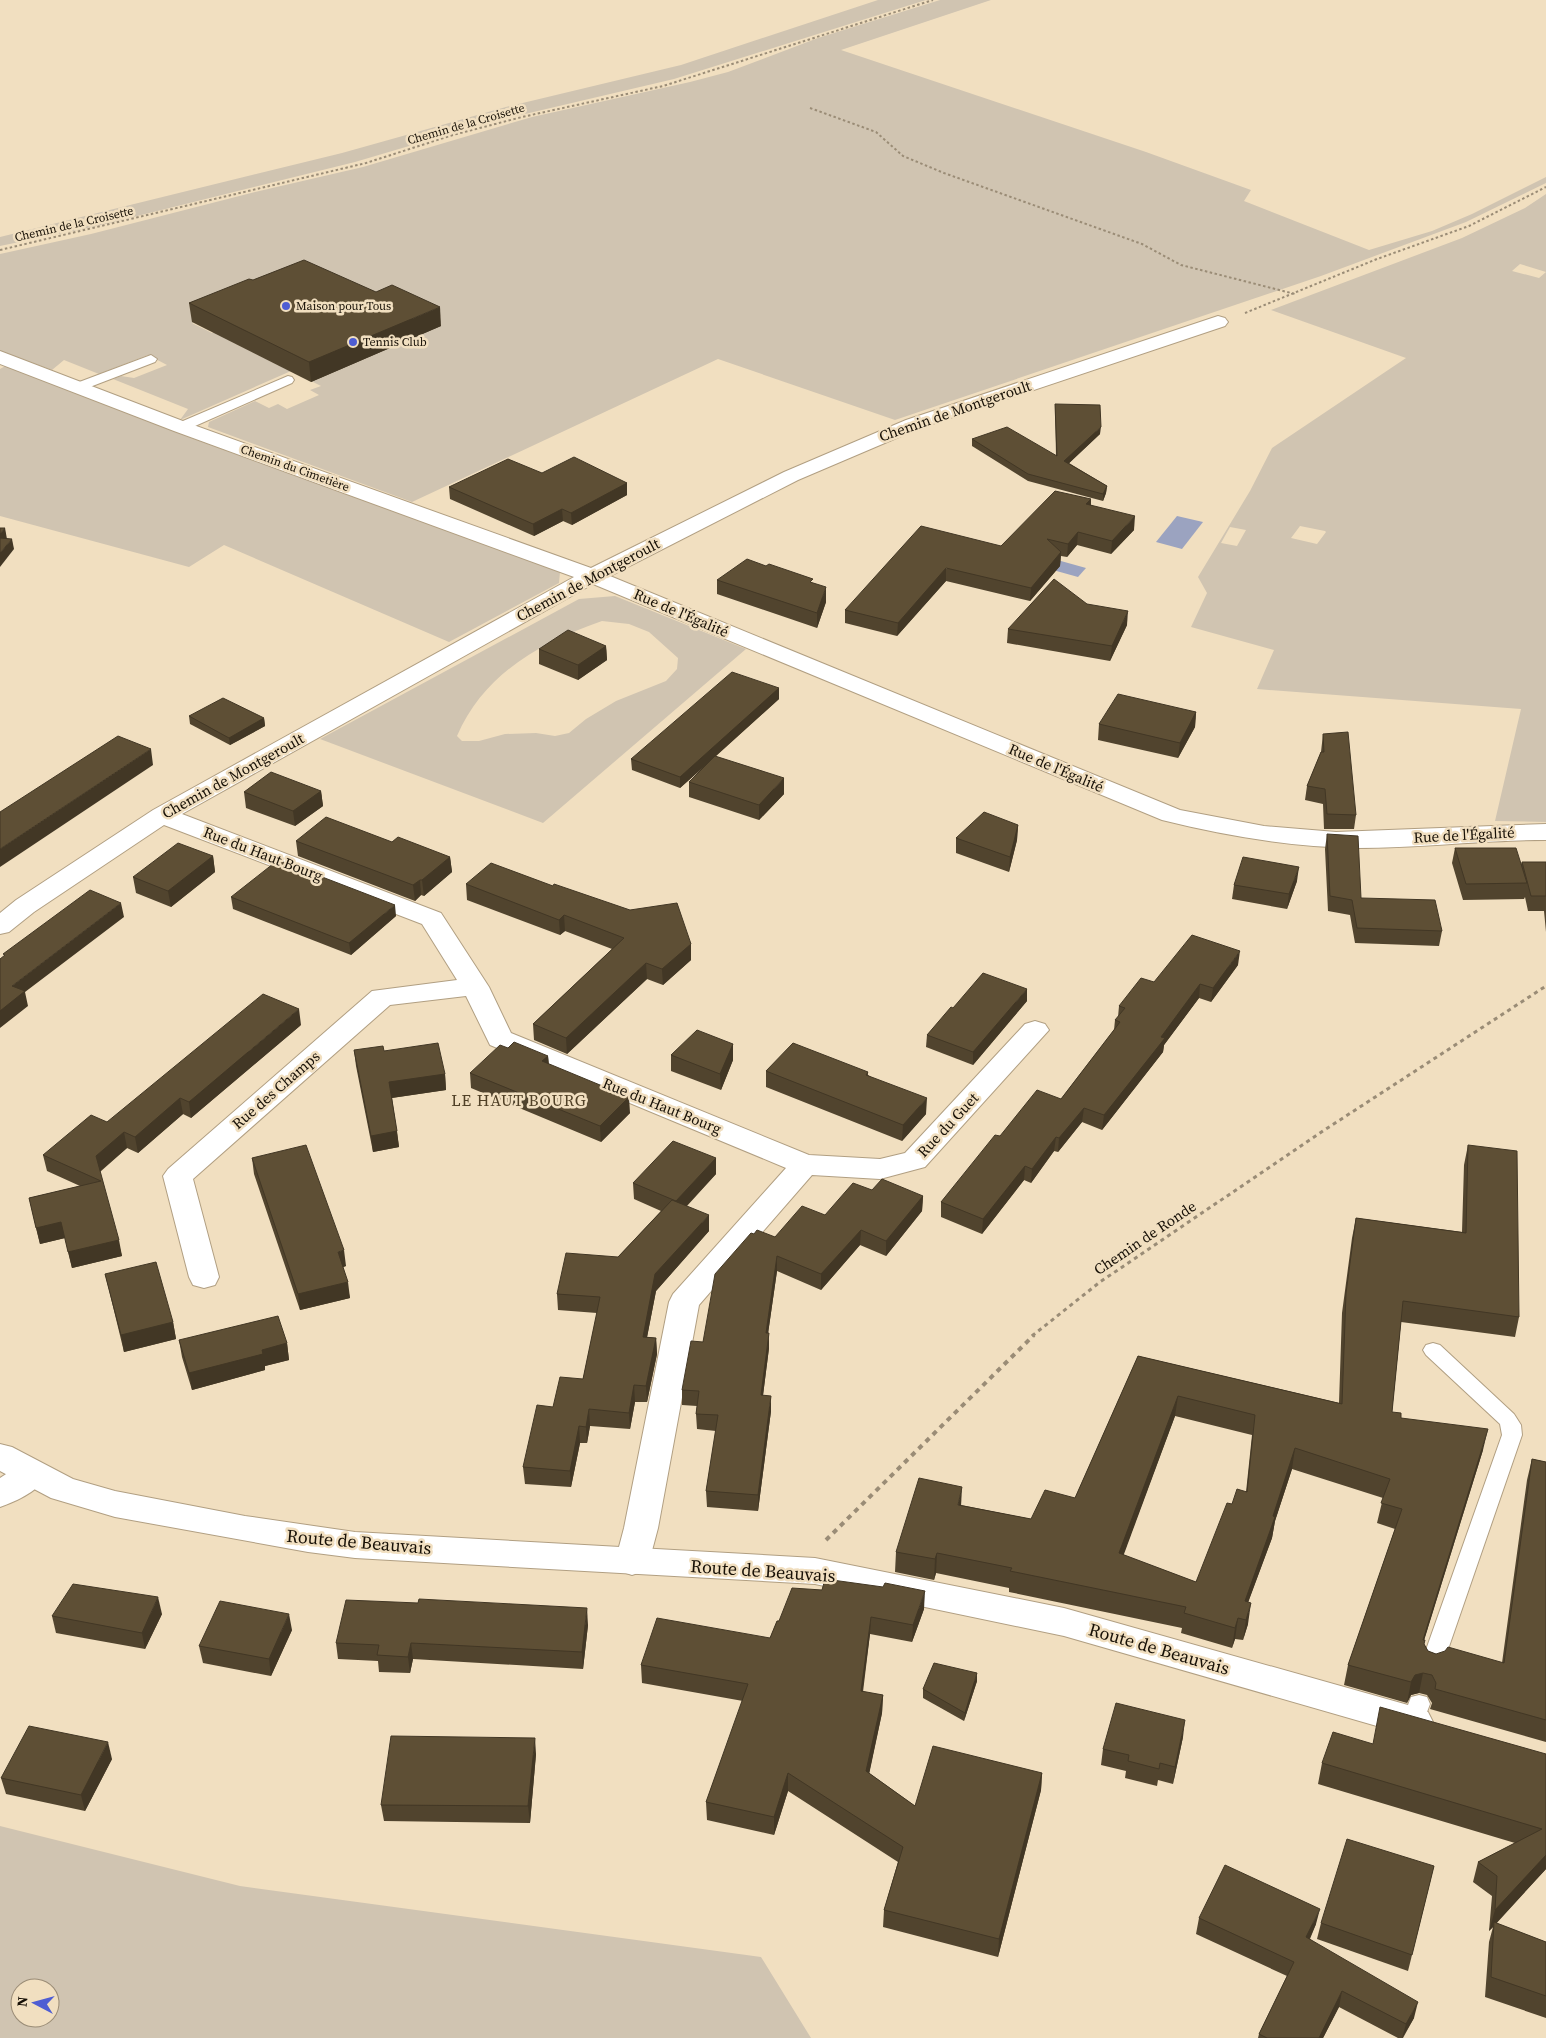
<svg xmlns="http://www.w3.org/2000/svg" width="1546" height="2038" font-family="'Source Serif 4',serif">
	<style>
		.green { fill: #d0c4b1; fill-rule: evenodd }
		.water { fill: #9ba3c0 }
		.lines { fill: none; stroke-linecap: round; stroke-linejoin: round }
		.lane-casing { stroke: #b19f82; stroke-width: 2 }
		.street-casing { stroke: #b19f82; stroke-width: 2 }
		.secondary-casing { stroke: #b19f82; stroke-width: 2 }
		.path-far2 { stroke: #9a8c76; stroke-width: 2; stroke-dasharray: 2.5 2.5; stroke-linecap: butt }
		.path-far1 { stroke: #9a8c76; stroke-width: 3; stroke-dasharray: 4 4; stroke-linecap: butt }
		.path { stroke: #9a8c76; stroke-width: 4; stroke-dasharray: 5 5; stroke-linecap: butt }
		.lane { fill: #fff; fill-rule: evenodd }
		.street { fill: #fff; fill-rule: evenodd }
		.secondary { fill: #fff; fill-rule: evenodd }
		.wall { fill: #51442e; fill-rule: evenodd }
		.shaded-wall { fill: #423725 }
		.building { fill: #5e4f35; stroke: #423725; fill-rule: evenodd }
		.poi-dot { fill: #4e5dd3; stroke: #f1dfc0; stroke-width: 2 }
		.labels { text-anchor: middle; stroke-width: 5; stroke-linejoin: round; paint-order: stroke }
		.far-street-label { font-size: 12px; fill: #171006; stroke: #f1dfc0 }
		.far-poi-label { font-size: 12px; fill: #171006; stroke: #f1dfc0; text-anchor: start }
		.street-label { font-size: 15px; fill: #171006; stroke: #f1dfc0 }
		.neighbourhood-label { font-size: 16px; letter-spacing: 1px; fill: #504026; stroke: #f1dfc0 }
		.near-street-label { font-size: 18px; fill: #171006; stroke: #f1dfc0 }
	</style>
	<rect width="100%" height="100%" fill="#f1dfc0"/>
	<g class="green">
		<path d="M878 0H926L674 79 487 123 355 162 97 226 0 246V237L342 153 506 107 681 65Z"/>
		<path d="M940 0H991L841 50 1146 152 1251 190 1244 201 1369 250 1432 231 1472 214 1546 177V183L1466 222 1321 276 895 420 718 359 412 502 208 427 209 422 255 401 269 408 278 404 287 409 319 395 310 390 321 386 265 358 291 371 180 420 188 409 113 379 121 376 134 378 167 365 148 355 99 374 64 360 52 370 0 351V254L91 234 255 192 363 167 532 117 690 82 728 72 818 38ZM252 298 222 329 212 333 192 323Z"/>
		<path d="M1546 194V822L1495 821 1521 709 1257 689 1274 650 1191 627 1207 593 1198 577 1250 491 1272 448 1406 358 1271 310 1462 238 1525 208ZM1520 264 1546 272 1539 278 1512 271ZM1300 526 1325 531 1326 532 1317 544 1291 538ZM1230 527 1246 530 1237 546 1221 543Z"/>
		<path d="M7 365 189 437 560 572 559 583 449 642 224 545 189 567 0 516V369Z"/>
		<path d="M615 596 746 649 543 823 320 739 579 599ZM602 621 629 624 649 632 678 658 677 669 666 681 616 701 586 719 569 733 555 736 536 733 505 734 479 741H462L457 736C484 674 539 643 602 621Z"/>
		<path d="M0 1826 240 1886 761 1957 811 2038H0ZM20 1988H50V2018H20Z"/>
	</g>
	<g class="water">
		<path d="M1177 516 1203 522 1182 549 1156 542Z"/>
		<path d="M1043 556 1086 568 1078 577 1035 565Z"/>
	</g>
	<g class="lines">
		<g class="lane-casing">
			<g id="lane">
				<path d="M151 355 157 359 155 362 82 390H74L72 387 74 384Z"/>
				<path d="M288 376 292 377 294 380 292 383 186 430H176L174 427 176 424Z"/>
				<path d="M1433 1343 1440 1345 1514 1414 1521 1425 1522 1435 1443 1664 1440 1670 1432 1673 1424 1670 1421 1664 1502 1435 1500 1424 1426 1355 1423 1350 1426 1345Z"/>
				<path d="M1419 1695 1427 1697 1430 1704 1421 1728 1413 1730 1405 1728 1402 1721 1411 1697Z"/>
			</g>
		</g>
		<g class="street-casing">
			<g id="street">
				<path d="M1218 316 1225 318 1228 322 1225 326 920 428 798 480 610 576 1180 810 1264 826 1336 832 1546 824V840C1483 840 1420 848 1357 848 1291 847 1226 836 1162 820L593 584 182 814 441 913 489 987 511 1033 809 1155 880 1159 905 1153 1025 1024 1035 1021 1045 1024 1049 1030 925 1167 880 1179 812 1175 699 1305 658 1528 649 1562 644 1571 632 1575 620 1571 615 1562 624 1528 669 1302 673 1294 786 1168 490 1045 466 996 390 1005 193 1179 219 1277 215 1285 204 1288 193 1285 189 1277 163 1176 168 1169 372 991 457 980 422 924 164 825 34 912 9 932 0 934V913L16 900 153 810 574 577 174 431 0 364V351L188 423 591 568 784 472 906 420Z"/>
				<path d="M32 1462 44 1465 48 1474C40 1490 17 1501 0 1507V1478L20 1465Z"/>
			</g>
		</g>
		<g class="secondary-casing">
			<path id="secondary" d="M0 1444 12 1447 73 1479 115 1491 245 1516 355 1532 815 1558 1064 1608 1415 1707 1428 1712 1433 1722 1428 1732 1415 1737 1064 1636 815 1584 355 1558 308 1552 115 1517 51 1498 0 1471Z"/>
		</g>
		<g class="path-far2">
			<path d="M810 108 876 132 903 156 944 173 1142 244 1181 265 1295 294"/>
			<path d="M0 250 366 163 453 135 522 117 663 86 933 0"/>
			<path d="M1245 313 1377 259 1469 226 1546 187"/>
		</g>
		<path class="path-far1" d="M1032 1336 1100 1282 1326 1129 1546 986"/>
		<path class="path" d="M826 1540 1034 1335"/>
		<use href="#lane" class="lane"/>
		<use href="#street" class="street"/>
		<use href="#secondary" class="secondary"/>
	</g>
	<g class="wall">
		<path d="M253 280 441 326 311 382 192 322 189 303Z"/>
		<path d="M1055 404 1100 434 1069 463 1107 486 1106 493 1103 501 1028 481 972 446V439L1056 456Z"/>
		<path d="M542 473 627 483V495L572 525 563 521 534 536 450 499 449 487Z"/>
		<path d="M1091 499V505L1134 530 1111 554 1077 545 1067 557 1061 556 1060 566 1030 601 946 581 897 636 845 623V610L1001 546Z"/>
		<path d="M717 580 813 583 826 602 817 628 717 594Z"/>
		<path d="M1087 604 1127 625 1110 661 1007 643 1008 629Z"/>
		<path d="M606 646 607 660 578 680 539 664V649Z"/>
		<path d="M779 688V699L715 757 784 794 759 820 689 797V782L713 759 680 788 632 770 631 759Z"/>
		<path d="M1196 712 1195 727 1178 758 1098 740 1099 724Z"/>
		<path d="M189 716 264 718 265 726 230 745 190 724Z"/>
		<path d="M1323 734 1356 815 1354 829H1324L1323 804 1305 800 1307 786 1321 752Z"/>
		<path d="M321 791 323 806 295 826 246 808 244 792Z"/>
		<path d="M1018 825 1017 840 1009 872 956 853V838Z"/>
		<path d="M1327 834 1361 898 1442 931 1439 946 1355 943 1350 915 1328 911 1325 849Z"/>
		<path d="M296 841 450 857 452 872 424 896 421 895 415 901 298 856Z"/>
		<path d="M1455 848 1521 864 1522 862H1546V932L1544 911H1528L1525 897 1524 899 1463 900 1452 863Z"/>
		<path d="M213 856 215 872 171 907 136 893 133 877Z"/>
		<path d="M1297 881 1287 909 1232 899 1234 885Z"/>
		<path d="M466 884 691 944V960L663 985 647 979 567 1054 534 1040 533 1024 612 949 565 931 560 935 467 900Z"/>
		<path d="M231 897 396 916 351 955 233 909Z"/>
		<path d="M1238 965 1211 1002 1199 998 1164 1045 1163 1052 1102 1130 1082 1122 1058 1152 1054 1151 1031 1183 1024 1180 982 1234 941 1217V1202L1000 1136 1061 1099 1114 1030 1115 1020 1118 1017 1119 1006 1154 982Z"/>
		<path d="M1027 1001 973 1065 926 1047 927 1035 953 1008Z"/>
		<path d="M301 1025 191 1118 183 1114 138 1153 127 1148 100 1172 122 1256 72 1268 65 1238 40 1244 29 1198 80 1186 47 1171 43 1155Z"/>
		<path d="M733 1044V1060L721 1090 671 1071V1055Z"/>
		<path d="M508 1048 548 1056 549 1064 630 1113 601 1142 471 1088 470 1073Z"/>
		<path d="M354 1050 384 1051 445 1074 446 1090 392 1098 399 1147 373 1152 356 1066Z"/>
		<path d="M766 1071 868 1072V1075L926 1114 902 1141 766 1087Z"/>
		<path d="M1468 1145 1519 1317 1515 1337 1401 1322 1392 1412 1401 1418 1483 1450 1424 1640V1644L1428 1651 1436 1654 1502 1663 1527 1480 1532 1459 1546 1462V1742L1430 1709 1432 1703 1427 1695 1419 1693 1411 1695 1407 1703 1344 1685 1348 1665 1395 1529 1377 1523 1383 1498 1292 1469 1275 1521 1272 1538 1248 1602V1624L1243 1640 1235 1639 1232 1648 1181 1633 1182 1628 1009 1592V1588L936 1573 934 1580 895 1572 896 1552 961 1505 1031 1519 1075 1498 1138 1356 1339 1403 1342 1313 1352 1238 1356 1218 1462 1232 1464 1165ZM1175 1416 1252 1435 1246 1492 1232 1504 1196 1582 1123 1555Z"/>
		<path d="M252 1158 346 1266 343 1267 350 1298 300 1310 254 1174Z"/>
		<path d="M716 1158V1174L687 1206 709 1231 656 1291 647 1337 656 1338 657 1354 647 1402H635L630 1429 590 1426 587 1443H580L571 1487 525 1484 523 1467 553 1407 583 1379 597 1313 558 1310 557 1294 618 1257 661 1211 634 1199 633 1183Z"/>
		<path d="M872 1190 923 1196 922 1211 886 1256 860 1245 821 1290 777 1271 768 1333 769 1348 763 1395 771 1411 758 1511 707 1507 706 1491 716 1431 697 1429 696 1414 697 1406 682 1405V1390L703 1342 754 1234 775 1237 825 1215Z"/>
		<path d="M105 1274 173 1322 176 1339 124 1352 109 1290Z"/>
		<path d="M179 1340 287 1343 289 1360 265 1366V1370L192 1390 182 1357Z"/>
		<path d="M924 1609 912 1642 870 1634 863 1692 883 1695 882 1713 869 1773 915 1806 1042 1773 1041 1790 998 1957 883 1927 884 1910 898 1862 788 1791 774 1835 707 1820 706 1802 743 1701 642 1683 641 1665 770 1638 777 1621Z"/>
		<path d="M162 1614 145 1649 56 1633 52 1616Z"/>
		<path d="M588 1625 583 1669 413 1659 410 1673 379 1672 378 1661 338 1659 336 1643Z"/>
		<path d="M292 1630 271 1676 203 1663 199 1646Z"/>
		<path d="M977 1681 964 1721 923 1698V1689Z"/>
		<path d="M1183 1737 1173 1784 1158 1780 1157 1786 1125 1778 1126 1771 1101 1765 1103 1749Z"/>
		<path d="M1372 1744 1546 1754V1869L1496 1923 1546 1942V2018L1485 1997 1489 1942 1493 1927 1489 1931 1492 1896 1473 1882 1478 1862 1515 1843 1318 1784 1322 1763Z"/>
		<path d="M536 1754 530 1823 384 1821 381 1805Z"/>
		<path d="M112 1759 85 1811 6 1794 1 1778Z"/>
		<path d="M1434 1866 1408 1971 1317 1939 1321 1923Z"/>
		<path d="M1199 1918 1316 1924 1310 1939 1414 2018 1403 2038H1398L1339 2007 1323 2038H1258L1259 2034 1287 1976 1196 1934Z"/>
	</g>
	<g class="shaded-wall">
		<path d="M440 307 441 326 311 382 309 362Z"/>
		<path d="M1101 427 1100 434 1064 468V461Z"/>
		<path d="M627 483V495L572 525 571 513Z"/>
		<path d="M1107 486 1106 493 1103 501V494Z"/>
		<path d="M1091 499 1090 512 1086 504Z"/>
		<path d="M562 509 563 521 534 536 533 524Z"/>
		<path d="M1135 516 1134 530 1111 554 1112 541Z"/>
		<path d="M5 528 7 539 0 547V534Z"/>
		<path d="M1078 532 1077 545 1067 557 1068 544Z"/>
		<path d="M12 539 14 549 0 567V553Z"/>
		<path d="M1061 552 1060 566 1030 601 1031 588Z"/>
		<path d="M946 568V581L897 636 898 623Z"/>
		<path d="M826 587V602L817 628V613Z"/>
		<path d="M1128 611 1127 625 1110 661 1112 646Z"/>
		<path d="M606 646 607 660 578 680V665Z"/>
		<path d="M779 688V699L680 788V777Z"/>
		<path d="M1196 712 1195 727 1178 758 1180 743Z"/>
		<path d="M264 718 265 726 230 745 229 738Z"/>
		<path d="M151 749 153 765 0 867V849Z"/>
		<path d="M784 778V794L759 820V805Z"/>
		<path d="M321 791 323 806 295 826 293 811Z"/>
		<path d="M1018 825 1017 840 1009 872 1010 857Z"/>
		<path d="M213 856 215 872 171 907 168 891Z"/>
		<path d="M450 857 452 872 424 896 422 880Z"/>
		<path d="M1299 867 1297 881 1287 909 1289 894Z"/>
		<path d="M420 880 421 895 415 901 413 885Z"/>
		<path d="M121 903 124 917 25 992 28 1006 0 1028V1011L12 986Z"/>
		<path d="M395 905 396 916 351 955 349 943Z"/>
		<path d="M564 915 565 931 560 935 559 920Z"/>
		<path d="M691 944V960L663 985 662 969Z"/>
		<path d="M1240 951 1238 965 1211 1002 1213 988Z"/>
		<path d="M646 963 647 979 567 1054 566 1038Z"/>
		<path d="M1200 984 1199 998 1164 1045 1163 1052 1102 1130 1104 1115Z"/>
		<path d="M1027 989V1001L973 1065V1052Z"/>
		<path d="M299 1009 301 1025 191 1118 189 1102Z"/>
		<path d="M733 1044V1060L721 1090 720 1074Z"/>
		<path d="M548 1056 549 1072 542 1061Z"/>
		<path d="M445 1074 446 1090 391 1098 389 1082Z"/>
		<path d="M629 1097 630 1113 601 1142 600 1126Z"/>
		<path d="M180 1098 183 1114 138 1153 135 1137Z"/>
		<path d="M927 1098 926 1114 902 1141 903 1125Z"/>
		<path d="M1084 1108 1082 1122 1058 1152 1059 1138Z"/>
		<path d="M397 1131 399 1147 373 1152 371 1136Z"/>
		<path d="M124 1132 127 1148 99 1172 96 1156Z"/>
		<path d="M1056 1137 1054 1151 1031 1183 1032 1169Z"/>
		<path d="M716 1158V1174L676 1217V1201Z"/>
		<path d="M1025 1166 1024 1180 982 1234 983 1219Z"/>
		<path d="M923 1196 922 1211 886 1256V1241Z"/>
		<path d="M709 1215V1231L656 1291 644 1353 643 1337 655 1274Z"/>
		<path d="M61 1222 65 1238 40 1244 36 1228Z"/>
		<path d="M861 1230 860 1245 821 1290V1274Z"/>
		<path d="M119 1240 122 1256 72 1268 68 1252Z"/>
		<path d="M344 1250 346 1266 340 1268 338 1252Z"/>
		<path d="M777 1256V1271L766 1348V1333Z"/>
		<path d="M348 1282 350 1298 300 1310 298 1294Z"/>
		<path d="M173 1322 176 1339 124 1352 121 1335Z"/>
		<path d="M769 1333V1348L761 1411V1395Z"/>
		<path d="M656 1338 657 1354 647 1402 646 1386Z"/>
		<path d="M287 1343 289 1360 265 1366V1370L192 1390 189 1373 262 1350Z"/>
		<path d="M634 1385 635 1402 630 1429 629 1413Z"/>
		<path d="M771 1396V1411L758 1511V1495Z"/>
		<path d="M1178 1396 1175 1416 1117 1573 1119 1553Z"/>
		<path d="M589 1409 590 1426 587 1443 586 1427Z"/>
		<path d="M579 1426 580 1443 571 1487 570 1471Z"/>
		<path d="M1488 1429 1483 1450 1418 1660 1423 1640Z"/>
		<path d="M1295 1448 1292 1469 1275 1521 1272 1538 1242 1619 1245 1601Z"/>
		<path d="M962 1487 961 1507 958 1505Z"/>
		<path d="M937 1553 936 1573 934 1580 935 1559Z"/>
		<path d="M925 1591 924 1609 912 1642 913 1625Z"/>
		<path d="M158 1597 162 1614 145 1649 142 1633Z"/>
		<path d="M1251 1603 1248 1624 1243 1640 1246 1620Z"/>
		<path d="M587 1608 588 1625 583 1669 582 1652Z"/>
		<path d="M289 1614 292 1630 271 1676 269 1659Z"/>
		<path d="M871 1617 870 1634 860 1709 861 1691Z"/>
		<path d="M1238 1618 1235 1639 1232 1648 1235 1628Z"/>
		<path d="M411 1643 413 1659 410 1673 408 1657Z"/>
		<path d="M977 1673V1681L964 1721 965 1713Z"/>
		<path d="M1423 1673 1419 1693 1411 1695 1407 1703 1411 1682 1415 1675Z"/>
		<path d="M883 1695 882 1713 866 1789V1771Z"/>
		<path d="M1185 1720 1183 1737 1173 1784 1175 1767Z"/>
		<path d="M535 1738 536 1754 530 1823 528 1806Z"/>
		<path d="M108 1742 112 1759 85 1811 81 1795Z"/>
		<path d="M788 1773V1791L774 1835V1817Z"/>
		<path d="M1042 1773 1041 1790 998 1957 999 1939Z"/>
		<path d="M1546 1855V1869L1494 1926V1922L1493 1927 1489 1931 1495 1910Z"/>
		<path d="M1320 1909 1316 1924 1303 1953 1306 1937Z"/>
		<path d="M1342 1991 1339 2007 1323 2038H1319Z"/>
		<path d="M1418 2002 1414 2018 1402 2038 1406 2024Z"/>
	</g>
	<g class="building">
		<path d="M304 260 376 292 392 285 440 307 309 362 189 303 249 279 253 280Z"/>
		<path d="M1055 404 1100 405 1101 427 1064 461 1107 486 1103 494 1028 474 972 439 1007 427 1057 456Z"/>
		<path d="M574 457 627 483 571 513 562 509 533 524 449 487 508 459 542 473Z"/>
		<path d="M1055 491 1091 499 1086 504 1135 516 1112 541 1078 532 1068 544 1047 539 1061 552 1031 588 946 568 898 623 845 610 921 526 1001 546Z"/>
		<path d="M0 528H5L0 534Z"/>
		<path d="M0 538 12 539 0 553Z"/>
		<path d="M747 559 766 566 769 564 813 579 810 582 826 587 817 613 717 580Z"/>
		<path d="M1054 579 1087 604 1128 611 1112 646 1008 629Z"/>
		<path d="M568 630 606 646 578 665 539 649Z"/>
		<path d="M732 672 779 688 680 777 631 759Z"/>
		<path d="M1118 694 1196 712 1180 743 1099 724Z"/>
		<path d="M223 698 264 718 229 738 189 716Z"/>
		<path d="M1348 732 1356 815 1327 814 1325 789 1307 786 1321 752H1324L1323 734Z"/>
		<path d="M118 736 151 749 0 849V812Z"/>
		<path d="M715 756 784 778 759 805 689 782Z"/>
		<path d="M271 772 321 791 293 811 244 792Z"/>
		<path d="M984 812 1018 825 1010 857 956 838Z"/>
		<path d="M326 817 392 842 398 837 450 857 422 880H420L413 885 296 841Z"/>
		<path d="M1327 834 1358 836 1361 898 1435 900 1442 931 1357 928 1352 900 1330 896Z"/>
		<path d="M178 843 213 856 168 891 133 877Z"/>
		<path d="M1455 848H1516L1527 883 1466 884Z"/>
		<path d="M1243 857 1299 867 1289 894 1234 885Z"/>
		<path d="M278 860 395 905 349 943 231 897Z"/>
		<path d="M1522 862H1546V896H1531Z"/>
		<path d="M491 863 553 886 554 884 630 910 677 903 691 944 662 969 646 963 566 1038 533 1024 624 938 564 915 559 920 466 884Z"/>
		<path d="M90 890 121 903 12 986 25 991 0 1011V959L5 955 3 954Z"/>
		<path d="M1192 935 1240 951 1213 988 1200 984 1161 1037 1165 1038 1104 1115 1084 1108 1059 1138 1056 1137 1032 1169 1025 1166 983 1219 941 1202 995 1135 1000 1136 1037 1090 1061 1099 1120 1022 1115 1020 1125 1008 1119 1006 1141 978 1154 982Z"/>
		<path d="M983 973 1027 989 973 1052 927 1035 951 1007 953 1008Z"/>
		<path d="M263 994 299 1009 189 1102 180 1098 135 1137 124 1132 96 1156 119 1240 68 1252 61 1222 36 1228 29 1198 101 1181 43 1155 91 1115 107 1122Z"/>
		<path d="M697 1030 733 1044 720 1074 671 1055Z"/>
		<path d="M514 1042 548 1056 542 1061 629 1097 600 1126 470 1073 500 1045 508 1048Z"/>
		<path d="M438 1043 445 1074 389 1082 397 1131 371 1136 354 1050 383 1046 384 1051Z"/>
		<path d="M793 1043 868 1072 866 1075 927 1098 903 1125 766 1071Z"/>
		<path d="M673 1141 716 1158 676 1201 633 1183Z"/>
		<path d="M306 1145 344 1250 338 1252 348 1282 298 1294 252 1158Z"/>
		<path d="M1468 1145 1517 1151 1519 1317 1403 1301 1392 1412 1401 1413V1418L1488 1429 1423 1640H1425L1424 1644 1428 1651 1436 1654 1445 1651 1448 1647 1504 1663 1532 1459 1546 1462V1720L1435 1689 1436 1683 1432 1675 1423 1673 1415 1675 1411 1682 1348 1665 1402 1509 1381 1503 1390 1479 1295 1448 1273 1516 1275 1517 1245 1601 1251 1603 1246 1620 1238 1618 1235 1628 1184 1613 1186 1607 1010 1571 1012 1568 937 1553 935 1559 896 1552 919 1478 962 1487 958 1505 1031 1519 1045 1490 1075 1498 1138 1356 1342 1404 1346 1293 1356 1218 1466 1233ZM1178 1396 1255 1415 1247 1492 1237 1489 1232 1504 1227 1503 1196 1582 1119 1553Z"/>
		<path d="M882 1179 923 1196 886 1241 861 1230 821 1274 777 1256 766 1333H769L761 1395 771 1396 758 1495 706 1491 718 1415 696 1414 699 1391 682 1390 691 1341 703 1342 715 1274 751 1233 754 1234 757 1230 775 1237 802 1206 825 1215 853 1183 872 1190Z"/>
		<path d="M672 1200 709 1215 655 1274 643 1337 656 1338 646 1386 634 1385 629 1413 589 1409 586 1427 579 1426 570 1471 523 1467 537 1405 553 1407 560 1377 583 1379 600 1297 557 1294 566 1253 618 1257Z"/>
		<path d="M156 1262 173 1322 121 1335 105 1274Z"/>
		<path d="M278 1316 287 1343 262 1350 263 1354 189 1373 179 1340Z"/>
		<path d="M825 1579 883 1587 885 1583 925 1591 913 1625 871 1617 861 1691 883 1695 866 1771 915 1806 933 1746 1042 1773 999 1939 884 1910 903 1847 788 1773 774 1817 706 1802 748 1684 641 1665 657 1618 770 1638 777 1621H779L792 1588 822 1590Z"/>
		<path d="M73 1584 158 1597 142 1633 52 1616Z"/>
		<path d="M419 1599 587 1608 582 1652 411 1643 408 1657 377 1655 379 1645 336 1643 346 1600 418 1603Z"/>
		<path d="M220 1601 289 1614 269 1659 199 1646Z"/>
		<path d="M934 1663 977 1673 965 1713 923 1689Z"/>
		<path d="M1116 1703 1185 1720 1175 1767 1160 1763 1159 1769 1128 1761 1129 1755 1103 1749Z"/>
		<path d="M1380 1707 1546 1754V1855L1495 1910 1497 1876 1478 1862 1542 1829 1322 1763 1333 1732 1373 1744Z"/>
		<path d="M29 1726 108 1742 81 1795 1 1778Z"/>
		<path d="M391 1736 535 1738 528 1806 381 1805Z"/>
		<path d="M1347 1839 1434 1866 1412 1955 1321 1923Z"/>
		<path d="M1225 1865 1320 1909 1306 1937 1418 2002 1406 2024 1342 1991 1319 2038H1267L1259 2034 1294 1962 1199 1918Z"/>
		<path d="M1494 1922 1546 1942V1996L1491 1977Z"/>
	</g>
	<g class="poi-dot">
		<circle cx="286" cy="306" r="5"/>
		<circle cx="353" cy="342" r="5"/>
	</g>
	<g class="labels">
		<g class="far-street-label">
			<text transform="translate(466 124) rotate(-16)" y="4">Chemin de la Croisette</text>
			<text transform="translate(74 224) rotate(-13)" y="4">Chemin de la Croisette</text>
			<text transform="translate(295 468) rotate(20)" y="4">Chemin du Cimetière</text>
		</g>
		<g class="far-poi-label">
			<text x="296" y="310">Maison pour Tous</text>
			<text x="363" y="346">Tennis Club</text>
		</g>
		<g class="street-label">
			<text transform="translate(955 411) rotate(-19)" y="5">Chemin de Montgeroult</text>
			<text transform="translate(588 580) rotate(-28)" y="5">Chemin de Montgeroult</text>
			<text transform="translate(681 613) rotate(23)" y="5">Rue de l'Égalité</text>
			<text transform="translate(1056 768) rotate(23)" y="5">Rue de l'Égalité</text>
			<text transform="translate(233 776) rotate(-29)" y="5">Chemin de Montgeroult</text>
			<text transform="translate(1464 835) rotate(-3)" y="5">Rue de l'Égalité</text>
			<text transform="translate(263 854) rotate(21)" y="5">Rue du Haut Bourg</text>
			<text transform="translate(276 1090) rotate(-41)" y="5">Rue des Champs</text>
			<text transform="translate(662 1106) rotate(22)" y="5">Rue du Haut Bourg</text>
			<text transform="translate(948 1125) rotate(-47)" y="5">Rue du Guet</text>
			<text transform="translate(1145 1238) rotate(-34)" y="5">Chemin de Ronde</text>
		</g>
		<g class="neighbourhood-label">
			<text x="519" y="1106">LE HAUT BOURG</text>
		</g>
		<g class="near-street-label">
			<text transform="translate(359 1542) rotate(5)" y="6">Route de Beauvais</text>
			<text transform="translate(763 1571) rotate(4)" y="6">Route de Beauvais</text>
			<text transform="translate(1159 1649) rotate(16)" y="6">Route de Beauvais</text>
		</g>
	</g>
	<g transform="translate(35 2003) rotate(276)"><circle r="24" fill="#f1dfc0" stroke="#9a8c76"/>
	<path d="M0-4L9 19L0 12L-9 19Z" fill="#4e5dd3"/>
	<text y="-8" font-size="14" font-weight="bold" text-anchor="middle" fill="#171006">N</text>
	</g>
</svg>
